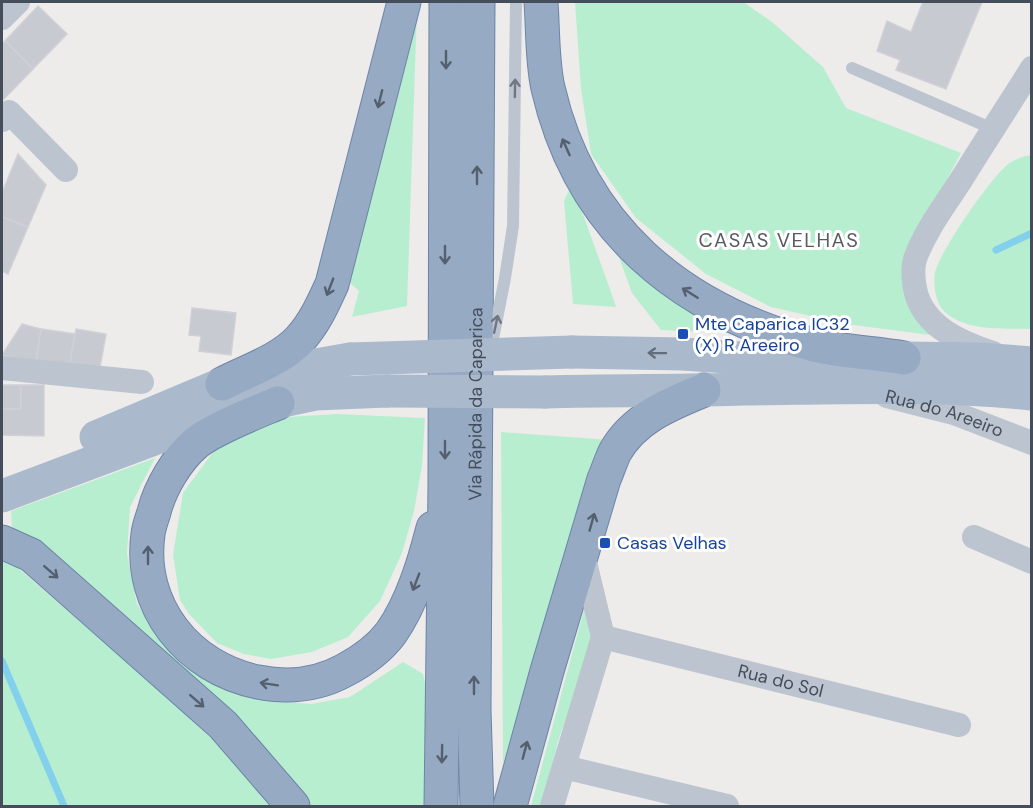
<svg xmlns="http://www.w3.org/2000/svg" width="1033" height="808" font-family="'DM Sans',sans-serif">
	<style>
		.green { fill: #b7eed0 }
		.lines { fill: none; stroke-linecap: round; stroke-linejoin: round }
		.stream { stroke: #83d0ec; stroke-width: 7 }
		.building { fill: #c8cad1; stroke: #cfd1d7; stroke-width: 1.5 }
		.trunk-casing { stroke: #6d85a8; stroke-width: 35 }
		.service { stroke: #bcc5cf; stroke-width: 12 }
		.minor { stroke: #bcc5cf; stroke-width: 24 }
		.primary { stroke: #aab9cc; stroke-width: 33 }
		.trunk { stroke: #96aac4; stroke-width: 33 }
		.primary-bridge { stroke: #aab9cc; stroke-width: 33 }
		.oneway { stroke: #54606e }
		.oneway2 { stroke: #6e7782 }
		.oneway3 { stroke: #636d7c }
		.transit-dot { fill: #1a4fb4; stroke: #fff; stroke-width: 2 }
		.labels { text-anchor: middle; stroke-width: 6; stroke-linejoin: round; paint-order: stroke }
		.transit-label { font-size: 18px; fill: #164399; stroke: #fff; text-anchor: start }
		.street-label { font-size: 18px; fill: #444d59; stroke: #fff }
		.neighbourhood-label { font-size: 20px; letter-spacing: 1.5px; fill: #585b60; stroke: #fff }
	</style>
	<rect width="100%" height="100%" fill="#eeebeb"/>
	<g class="green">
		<path d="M575 2H743L772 22 823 67 846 108 961 153 904 260 903 287 930 335 846 324 771 307 706 274 636 218 591 154 581 89Z"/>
		<path d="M417 9 407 306 352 317 359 291 347 280Z"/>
		<path d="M1031 155V329C1004 328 965 332 944 311 935 302 933 283 935 272 941 250 989 180 1007 165 1014 160 1022 156 1031 155Z"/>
		<path d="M572 184 611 292 616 307 573 304 564 201Z"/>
		<path d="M615 246 753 334 661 330 632 293Z"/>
		<path d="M338 414 425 418 422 466 414 511 402 553 380 601 348 637 312 652 271 659 244 654 217 643 189 614 180 600 173 555 183 493 218 445 287 417Z"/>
		<path d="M501 432 610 440 503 764Z"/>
		<path d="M155 458 130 507 127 554 137 604 173 655 219 686 262 700 311 704 350 697 403 662 423 674 429 702 427 806H309L250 736 12 529 11 511Z"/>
		<path d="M2 554 153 685 266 788 278 806H2Z"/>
		<path d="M585 606 593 645 558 741 543 806H531Z"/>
	</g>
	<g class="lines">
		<g class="stream">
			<path d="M996 250 1032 233"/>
			<path d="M2 661 64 806"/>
		</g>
	</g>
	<g class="building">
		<path d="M923 2H982L946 89 896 70 900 60 877 51 887 21 911 32Z"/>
		<path d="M38 6 67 34 33 69 5 41Z"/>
		<path d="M5 41 33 69 2 101V44Z"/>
		<path d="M18 154 46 185 28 227 2 217V193Z"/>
		<path d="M2 217 28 227 8 274 2 271Z"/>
		<path d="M192 308 236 313 231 355 199 351 201 336 189 335Z"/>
		<path d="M22 324 41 329 36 362 2 355Z"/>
		<path d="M41 329 75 334 69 368 36 362Z"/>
		<path d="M76 329 106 334 99 373 69 368Z"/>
		<rect x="2" y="385" width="19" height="24"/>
		<path d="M21 385H44V436L2 435V409H21Z"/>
	</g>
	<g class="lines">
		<g class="trunk-casing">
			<g id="trunk">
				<path d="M541 2C543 29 542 62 548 88 580 227 679 310 814 345 843 352 875 353 904 358"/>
				<path d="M222 384C247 371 279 361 299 340 314 324 323 304 332 284L404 2"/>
				<path d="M278 403C254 413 215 428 196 443 177 459 160 488 154 512 152 519 149 526 148 534 138 606 188 668 258 682 288 688 318 685 345 670 362 661 379 649 391 633 412 603 424 563 433 528"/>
				<path d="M2 542 31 555 223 725 293 806"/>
				<path d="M441 806 445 486 446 2"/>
				<path id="s3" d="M477 806 474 710 478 2"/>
				<path d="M510 806 547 671 604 479C608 470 611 460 615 452 634 418 670 404 704 390"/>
			</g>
		</g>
		<g class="service">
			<path d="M852 68 993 129"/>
			<path d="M490 354 505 278 513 226 516 2"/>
		</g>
		<g class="minor">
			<path d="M2 18 18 2"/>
			<path d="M2 120 9 112 66 170"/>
			<path d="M993 353C957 341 918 324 914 282 913 274 913 266 915 259 925 231 945 205 961 180 984 143 1008 106 1032 68"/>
			<path d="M2 368 142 382"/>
			<path id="s1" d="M887 396 954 413 1032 443"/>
			<path d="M974 537 1032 562"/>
			<path id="s2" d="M603 637 959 725"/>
			<path d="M564 767 727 806"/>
			<path d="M552 806 603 637 583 554"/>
		</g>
		<g class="primary">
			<path d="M572 352 682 354 802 362 904 358 980 359 1032 363"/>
			<path d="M545 392C612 390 678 391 745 389 839 388 938 384 1032 394"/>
			<path d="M96 437 222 384 270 373 350 359"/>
			<path d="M2 496 218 415 315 394 387 391"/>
		</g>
		<use href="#trunk" class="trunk"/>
		<g class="primary-bridge">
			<path d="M350 359 572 352"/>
			<path d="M387 391 545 392"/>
		</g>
	</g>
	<defs><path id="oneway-shaft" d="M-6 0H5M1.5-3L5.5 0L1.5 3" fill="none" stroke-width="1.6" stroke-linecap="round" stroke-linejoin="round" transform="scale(1.5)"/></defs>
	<g class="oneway">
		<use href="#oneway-shaft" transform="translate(446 60) rotate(90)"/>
		<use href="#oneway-shaft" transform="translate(380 99) rotate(104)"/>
		<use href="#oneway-shaft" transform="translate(566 147) rotate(-114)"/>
		<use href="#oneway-shaft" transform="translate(477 175) rotate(-90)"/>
		<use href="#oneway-shaft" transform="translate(445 255) rotate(90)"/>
		<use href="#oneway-shaft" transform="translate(330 287) rotate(111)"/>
		<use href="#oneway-shaft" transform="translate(690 293) rotate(-148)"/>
		<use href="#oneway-shaft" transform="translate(445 450) rotate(90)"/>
		<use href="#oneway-shaft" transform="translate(592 522) rotate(-74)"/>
		<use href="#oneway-shaft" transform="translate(148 555) rotate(-90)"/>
		<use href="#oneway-shaft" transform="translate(51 572) rotate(41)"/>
		<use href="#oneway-shaft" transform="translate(416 582) rotate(111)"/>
		<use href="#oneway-shaft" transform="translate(269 684) rotate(-171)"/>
		<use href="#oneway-shaft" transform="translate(474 685) rotate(-90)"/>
		<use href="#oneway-shaft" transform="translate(197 701) rotate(41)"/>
		<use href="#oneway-shaft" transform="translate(525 750) rotate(-75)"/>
		<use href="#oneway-shaft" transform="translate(442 754) rotate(91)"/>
	</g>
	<g class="oneway2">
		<use href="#oneway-shaft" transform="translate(515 88) rotate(-89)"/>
		<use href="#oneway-shaft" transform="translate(496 324) rotate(-78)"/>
	</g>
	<use class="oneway3" href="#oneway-shaft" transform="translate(657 353) rotate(-179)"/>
	<g class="transit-dot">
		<rect x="677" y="328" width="12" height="12" rx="3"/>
		<rect x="599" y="537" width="12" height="12" rx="3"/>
	</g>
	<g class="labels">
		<g class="transit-label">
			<text x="695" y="330">Mte Caparica IC32<tspan x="695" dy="21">(X) R Areeiro</tspan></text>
			<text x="617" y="549">Casas Velhas</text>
		</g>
		<g class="street-label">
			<text dy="6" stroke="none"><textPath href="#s3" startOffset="402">Via Rápida da Caparica</textPath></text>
			<text dy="6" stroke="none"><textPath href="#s1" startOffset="60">Rua do Areeiro</textPath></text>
			<text dy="6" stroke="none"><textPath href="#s2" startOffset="183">Rua do Sol</textPath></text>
		</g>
		<g class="neighbourhood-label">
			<text x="779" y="247">CASAS VELHAS</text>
		</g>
	</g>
	<rect width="1033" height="808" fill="none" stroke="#444d59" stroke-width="6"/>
</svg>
